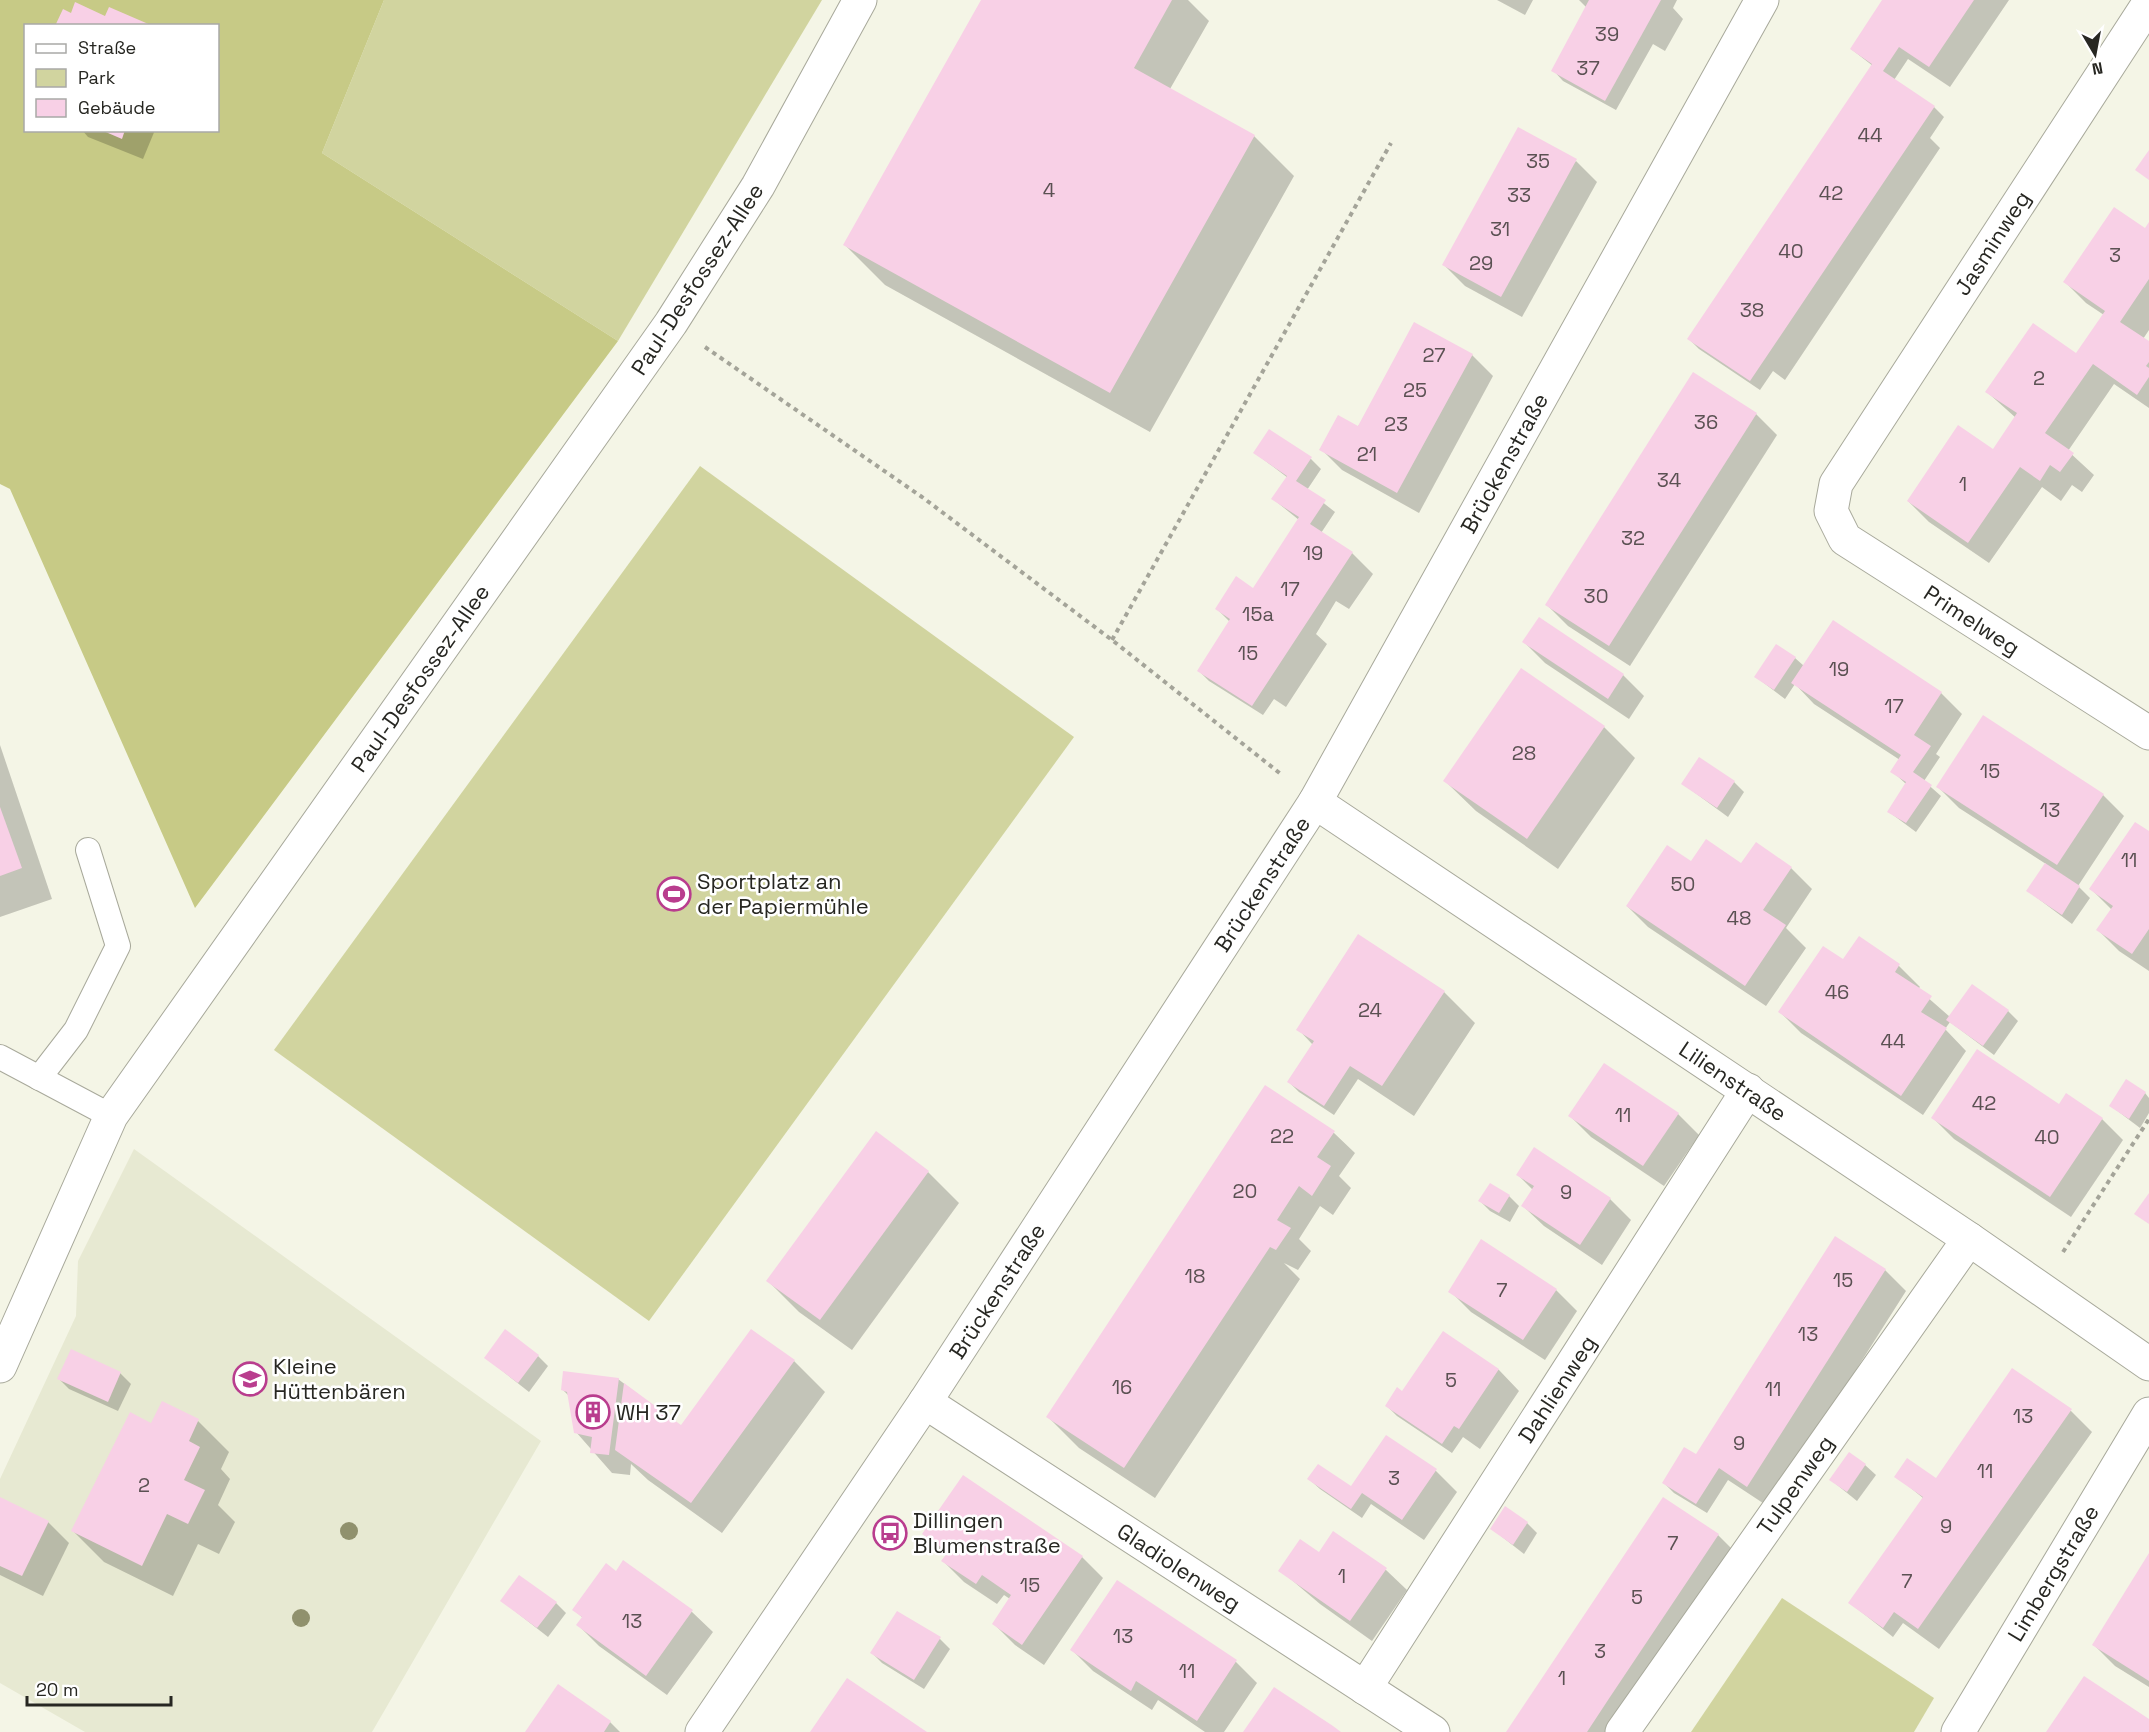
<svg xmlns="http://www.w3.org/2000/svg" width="2149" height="1732" font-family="'Space Grotesk',sans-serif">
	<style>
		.built { fill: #e7e9d2 }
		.green { fill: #d1d49f }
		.forest { fill: #c7ca86; fill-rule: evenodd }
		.shadow { fill: #0003 }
		.building { fill: #f8d0e6 }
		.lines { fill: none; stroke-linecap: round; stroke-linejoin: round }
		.service-casing { stroke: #a8a99b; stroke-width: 26 }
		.minor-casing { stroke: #a8a99b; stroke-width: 35 }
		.path { stroke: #a4a499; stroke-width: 4; stroke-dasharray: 4.5 4.5; stroke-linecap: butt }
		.service { stroke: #fff; stroke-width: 24 }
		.minor { stroke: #fff; stroke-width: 33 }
		.tree { fill: #90916d }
		.labels { text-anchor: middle; stroke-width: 5; stroke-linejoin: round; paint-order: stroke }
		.number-label { font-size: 20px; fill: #5b5153 }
		.street-label { font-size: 22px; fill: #272722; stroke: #fff }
		.poi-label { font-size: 22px; fill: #272722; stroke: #fff; text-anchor: start }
	</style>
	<rect width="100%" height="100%" fill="#f4f5e6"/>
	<path class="built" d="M134 1149 541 1441 372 1732H85L0 1683V1479L76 1316 78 1261Z"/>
	<g class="green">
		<path d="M384 0H822L618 341 322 153Z"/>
		<path d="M700 466 1074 737 649 1321 274 1050Z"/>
		<path d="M1782 1598 1934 1698 1914 1732H1691Z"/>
	</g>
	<path class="forest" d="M0 0H384L322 153 618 341 195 908 10 489 0 484ZM26 26H218V130H26Z"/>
	<g class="shadow">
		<path d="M982 0H1188L1209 21 1170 89 1254 136 1294 176 1150 432 885 285 845 245Z"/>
		<path d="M1497 0H1533L1525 15Z"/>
		<path d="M1579 0H1677L1673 8 1683 19 1665 51 1653 44 1616 110 1563 81 1553 70 1587 8Z"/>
		<path d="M1884 0H2009L1950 87 1908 59 1894 80 1934 107 1944 117 1930 138 1940 148 1785 380 1773 371 1760 390 1699 349 1689 339 1873 66 1851 49Z"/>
		<path d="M82 130H155L143 159 88 137Z"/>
		<path d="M1576 161 1597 182 1522 317 1465 286 1444 265Z"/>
		<path d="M2149 225V330L2143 339 2149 343V408L2114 384 2068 451 2094 475 2082 492 2072 485 2061 501 2042 487 1989 563 1929 522 1908 501 1993 451 2016 418 1987 392 2076 355 2104 315 2086 303 2065 282 2145 230Z"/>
		<path d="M1472 355 1493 376 1419 513 1342 470 1321 449Z"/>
		<path d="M1756 414 1777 435 1630 666 1568 626 1547 605Z"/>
		<path d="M1255 453 1311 459 1321 469 1307 490 1335 512 1321 533 1352 553 1373 574 1349 609 1336 601 1316 634 1327 644 1286 707 1274 699 1263 715 1209 681 1199 671 1230 622 1217 609 1254 590 1299 520 1273 499 1288 478Z"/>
		<path d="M1539 619 1623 675 1644 696 1629 719 1545 663 1524 642Z"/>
		<path d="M1795 658 1804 666 1941 693 1962 714 1936 754 1940 757 1924 781 1941 796 1916 832 1889 812 1906 784 1892 771 1900 760 1814 704 1795 684 1785 699 1756 677Z"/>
		<path d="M1604 727 1635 758 1558 869 1476 811 1445 781Z"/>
		<path d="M0 745 52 899 0 917Z"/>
		<path d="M1734 782 1744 792 1728 817 1683 784Z"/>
		<path d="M1938 787 2103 795 2124 816 2078 886 2090 898 2072 924 2028 891 2046 864 1959 808Z"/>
		<path d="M2149 833V971L2119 951 2098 930 2112 910 2091 889Z"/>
		<path d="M1756 844 1791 868 1812 889 1786 928 1806 948 1766 1006 1648 927 1627 906 1691 863 1742 865Z"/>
		<path d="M1859 938 1899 966 1920 987 1918 989 1950 1017 2008 1011 2018 1021 1994 1055 1950 1022 1945 1029 1966 1051 1923 1115 1801 1033 1780 1012 1844 961Z"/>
		<path d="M1444 992 1475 1023 1414 1116 1358 1079 1334 1115 1299 1092 1289 1082 1313 1045 1298 1029Z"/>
		<path d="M1265 1087 1334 1133 1355 1153 1339 1176 1351 1188 1333 1215 1320 1206 1299 1239 1311 1251 1298 1270 1284 1263 1300 1279 1155 1498 1079 1448 1048 1417Z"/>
		<path d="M2145 1093 2149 1098V1113L2140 1128 2111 1106Z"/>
		<path d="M2059 1106 2102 1119 2123 1140 2071 1217 1954 1139 1933 1118Z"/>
		<path d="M1678 1114 1699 1135 1664 1186 1591 1137 1570 1116Z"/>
		<path d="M1535 1149 1610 1199 1631 1220 1602 1265 1544 1226 1523 1206 1533 1190 1518 1175Z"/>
		<path d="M928 1172 959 1203 852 1350 799 1312 768 1281Z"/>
		<path d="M1509 1196 1519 1206 1510 1222 1490 1211 1480 1201Z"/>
		<path d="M1885 1270 1906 1291 1769 1507 1728 1480 1707 1513 1674 1493 1663 1482 1703 1460Z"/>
		<path d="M1556 1290 1577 1311 1545 1360 1471 1312 1450 1291Z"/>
		<path d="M1443 1333 1499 1370 1519 1391 1480 1449 1463 1437 1452 1453 1397 1416 1387 1406 1407 1396Z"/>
		<path d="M538 1356 548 1366 529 1392 486 1358Z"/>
		<path d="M794 1361 825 1392 722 1533 648 1480 631 1464 630 1475 612 1473 576 1432 570 1397 563 1390 618 1379 681 1427Z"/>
		<path d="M2013 1370 2071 1411 2092 1432 1939 1649 1903 1623 1893 1637 1850 1603 1923 1498 1896 1476 1936 1480Z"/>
		<path d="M120 1373 131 1384 118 1411 69 1389 59 1379Z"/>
		<path d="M198 1421 229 1452 221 1469 230 1479 218 1505 235 1522 219 1554 198 1544 173 1596 104 1562 73 1531 151 1425Z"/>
		<path d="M1386 1437 1436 1471 1457 1492 1424 1540 1371 1504 1362 1518 1320 1489 1309 1479 1352 1488Z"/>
		<path d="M1865 1465 1876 1475 1857 1501 1831 1480Z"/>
		<path d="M0 1499 48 1522 69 1543 43 1596 0 1575Z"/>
		<path d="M1527 1523 1537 1533 1524 1554 1492 1529Z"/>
		<path d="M924 1534 1082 1557 1103 1578 1044 1665 1015 1645 994 1624 1010 1599 1004 1595 997 1604 964 1582 943 1561 946 1556Z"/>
		<path d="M1718 1535 1739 1556 1621 1732H1508Z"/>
		<path d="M2149 1556V1687L2115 1666 2094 1645Z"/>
		<path d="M624 1562 692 1612 713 1632 667 1695 599 1646 578 1625 583 1618 574 1610 616 1573Z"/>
		<path d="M1280 1570H1386L1407 1590 1372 1641 1320 1604Z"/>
		<path d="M1117 1582 1236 1662 1257 1683 1224 1732H1205L1158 1700 1152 1710 1093 1671 1072 1650Z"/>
		<path d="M502 1601 556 1603 566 1613 548 1637Z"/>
		<path d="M940 1639 950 1649 924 1689 882 1663 872 1653Z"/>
		<path d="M559 1686 610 1722 620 1732H526Z"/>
	</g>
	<g class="building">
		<path d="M981 0H1172L1134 68 1255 135 1110 393 843 245Z"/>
		<path d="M1589 0H1661L1605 101 1551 71Z"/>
		<path d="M1882 0H1974L1929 67 1899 47 1883 71 1935 106 1750 381 1687 339 1872 64 1850 49Z"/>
		<path d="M75 2 105 16 109 7 153 26H55L63 9 71 13Z"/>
		<path d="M1518 127 1577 159 1501 297 1442 265Z"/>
		<path d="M101 130H125L122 139Z"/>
		<path d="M2149 150V180L2135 170Z"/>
		<path d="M2114 207 2145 228 2149 222V279L2120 322 2149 341V362L2146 366 2149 368V377L2137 395 2093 364 2045 433 2074 453 2060 472 2050 465 2040 481 2020 467 1968 543 1907 501 1958 425 1993 449 2017 413 1985 392 2033 323 2076 353 2105 311 2063 282Z"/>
		<path d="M1414 322 1473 354 1397 493 1319 450 1338 415 1358 426Z"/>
		<path d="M1693 372 1757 413 1609 646 1545 605Z"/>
		<path d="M1269 429 1312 457 1296 481 1326 500 1310 524 1353 552 1252 706 1197 671 1230 619 1215 609 1236 576 1253 588 1299 517 1271 499 1287 476 1253 453Z"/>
		<path d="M1539 617 1624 674 1608 699 1522 642Z"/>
		<path d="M1833 620 1942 692 1914 735 1931 746 1913 772 1932 785 1906 823 1887 812 1906 782 1890 772 1901 755 1791 683Z"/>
		<path d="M1776 644 1796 657 1774 690 1754 677Z"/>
		<path d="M1521 668 1605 726 1527 839 1443 781Z"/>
		<path d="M1983 715 2104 794 2057 865 1936 787Z"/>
		<path d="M1699 757 1735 781 1717 808 1681 784Z"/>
		<path d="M0 807 22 868 0 876Z"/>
		<path d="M2135 822 2149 831V929L2132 954 2096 930 2113 906 2089 889Z"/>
		<path d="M1706 839 1741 863 1756 842 1792 867 1763 910 1786 925 1745 986 1626 906 1667 845 1691 861Z"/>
		<path d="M2045 863 2080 886 2062 915 2026 891Z"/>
		<path d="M1358 934 1445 991 1382 1086 1350 1066 1324 1106 1287 1082 1314 1041 1296 1030Z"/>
		<path d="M1859 936 1900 964 1895 972 1932 996 1921 1012 1947 1028 1901 1096 1778 1012 1823 946 1843 959Z"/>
		<path d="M1972 984 2009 1010 1983 1046 1946 1020Z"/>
		<path d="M1977 1049 2059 1104 2066 1093 2103 1118 2050 1197 1931 1118Z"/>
		<path d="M1604 1063 1679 1113 1643 1166 1568 1116Z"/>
		<path d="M2126 1079 2146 1092 2129 1119 2109 1106Z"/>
		<path d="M1265 1085 1335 1131 1317 1157 1331 1166 1312 1196 1299 1186 1277 1220 1291 1228 1276 1250 1270 1247 1124 1468 1046 1417Z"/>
		<path d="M876 1131 929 1171 820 1320 766 1281Z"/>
		<path d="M1534 1147 1611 1198 1580 1245 1521 1206 1534 1186 1516 1175Z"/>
		<path d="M1490 1183 1510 1195 1499 1213 1478 1201Z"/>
		<path d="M2149 1193V1224L2134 1214Z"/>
		<path d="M1835 1236 1886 1269 1747 1487 1719 1468 1696 1504 1662 1483 1684 1447 1696 1454Z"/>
		<path d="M1481 1239 1557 1289 1523 1340 1448 1292Z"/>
		<path d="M505 1329 539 1355 518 1383 484 1358Z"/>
		<path d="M751 1329 795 1360 691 1503 615 1450 624 1383 681 1425Z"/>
		<path d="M1443 1331 1499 1369 1459 1429 1454 1426 1442 1444 1385 1406 1397 1387 1402 1391Z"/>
		<path d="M71 1349 121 1372 108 1402 57 1379Z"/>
		<path d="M2012 1368 2072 1409 1918 1629 1894 1612 1883 1628 1848 1603 1923 1497 1894 1477 1907 1458 1936 1478Z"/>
		<path d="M563 1371 619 1378 609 1455 590 1453 592 1437 574 1433 567 1392 561 1390Z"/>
		<path d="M162 1401 199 1419 189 1441 200 1447 184 1480 205 1490 188 1524 167 1514 142 1566 71 1531 130 1412 151 1423Z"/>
		<path d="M1386 1435 1437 1469 1402 1520 1362 1493 1351 1509 1307 1479 1318 1464 1351 1486Z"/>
		<path d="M1849 1452 1866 1464 1847 1492 1829 1480Z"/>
		<path d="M963 1475 1083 1556 1022 1645 992 1624 1011 1595 982 1575 976 1584 941 1561 948 1552 922 1534Z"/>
		<path d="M0 1497 49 1521 22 1576 0 1566Z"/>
		<path d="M1663 1497 1719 1534 1610 1697 1587 1732H1506Z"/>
		<path d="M1505 1506 1528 1522 1513 1545 1490 1529Z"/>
		<path d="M1333 1531 1387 1568 1350 1621 1278 1571 1300 1539 1319 1552Z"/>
		<path d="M2149 1553V1681L2092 1645Z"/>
		<path d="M623 1560 693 1610 646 1676 576 1625 582 1617 572 1610 606 1563 616 1571Z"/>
		<path d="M519 1575 557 1602 537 1628 500 1601Z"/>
		<path d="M1117 1580 1237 1660 1197 1721 1136 1681 1131 1691 1070 1650Z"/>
		<path d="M897 1611 941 1637 914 1680 870 1653Z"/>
		<path d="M2084 1676 2149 1719V1732H2046Z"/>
		<path d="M847 1678 927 1732H810Z"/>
		<path d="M558 1684 611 1721 604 1732H525Z"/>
		<path d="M1274 1687 1333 1726 1341 1732H1243Z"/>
	</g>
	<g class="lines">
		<g class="service-casing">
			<g id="service">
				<path d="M0 1057 111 1116"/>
				<path d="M39 1078 76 1030 118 946 88 850"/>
			</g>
		</g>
		<g class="minor-casing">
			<g id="minor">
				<path d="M2149 3 1836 484 1831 511 1845 539 2149 733"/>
				<path d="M1315 802 1969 1239 2149 1364"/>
				<path d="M0 1366 111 1116 671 323 758 186 860 0"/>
				<path d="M925 1402 1433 1732"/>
				<path d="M1365 1688 1748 1090"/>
				<path d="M702 1732 925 1402 1315 802 1762 0"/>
				<path d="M1622 1732 1969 1239"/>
				<path d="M1958 1732 2149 1414"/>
			</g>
		</g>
		<g class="path">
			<path d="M705 347 922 497 1112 640 1282 775"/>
			<path d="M1112 640 1391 143"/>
			<path d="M2063 1252 2149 1119"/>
		</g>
		<use href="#service" class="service"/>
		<use href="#minor" class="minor"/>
	</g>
	<g class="tree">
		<circle cx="349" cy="1531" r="9"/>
		<circle cx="301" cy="1618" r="9"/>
	</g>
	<defs>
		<g id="stadium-ring" transform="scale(1.725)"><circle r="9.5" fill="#fff" stroke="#b93d8e" stroke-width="1.5"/><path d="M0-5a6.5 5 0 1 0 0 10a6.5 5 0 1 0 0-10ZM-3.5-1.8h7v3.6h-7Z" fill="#b93d8e"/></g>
		<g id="school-ring" transform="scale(1.725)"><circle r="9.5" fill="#fff" stroke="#b93d8e" stroke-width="1.5"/><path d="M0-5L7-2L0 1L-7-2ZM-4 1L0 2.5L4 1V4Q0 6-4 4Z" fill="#b93d8e"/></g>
		<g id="building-ring" transform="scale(1.725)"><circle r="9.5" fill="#fff" stroke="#b93d8e" stroke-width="1.5"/><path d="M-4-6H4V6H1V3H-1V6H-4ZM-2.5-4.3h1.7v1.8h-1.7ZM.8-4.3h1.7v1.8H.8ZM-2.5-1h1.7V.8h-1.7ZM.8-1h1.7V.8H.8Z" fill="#b93d8e"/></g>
		<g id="bus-ring" transform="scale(1.725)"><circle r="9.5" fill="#fff" stroke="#b93d8e" stroke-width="1.5"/><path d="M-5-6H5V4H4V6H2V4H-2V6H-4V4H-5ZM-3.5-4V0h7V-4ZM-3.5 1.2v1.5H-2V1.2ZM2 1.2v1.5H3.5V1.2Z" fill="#b93d8e"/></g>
	</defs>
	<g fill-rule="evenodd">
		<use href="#stadium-ring" x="674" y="894"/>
		<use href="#school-ring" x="250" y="1379"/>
		<use href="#building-ring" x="593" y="1412"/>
		<use href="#bus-ring" x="890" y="1533"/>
	</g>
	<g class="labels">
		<g class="number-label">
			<text x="1607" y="41">39</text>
			<text x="1588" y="75">37</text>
			<text x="1870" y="142">44</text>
			<text x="1538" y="168">35</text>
			<text x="1049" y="197">4</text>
			<text x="1831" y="200">42</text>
			<text x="1519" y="202">33</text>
			<text x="1500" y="236">31</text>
			<text x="1791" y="258">40</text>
			<text x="2115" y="262">3</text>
			<text x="1481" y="270">29</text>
			<text x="1752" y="317">38</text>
			<text x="1434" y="362">27</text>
			<text x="2039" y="385">2</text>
			<text x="1415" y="397">25</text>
			<text x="1706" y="429">36</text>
			<text x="1396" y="431">23</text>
			<text x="1367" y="461">21</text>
			<text x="1669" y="487">34</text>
			<text x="1963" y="491">1</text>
			<text x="1633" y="545">32</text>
			<text x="1313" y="560">19</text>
			<text x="1290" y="596">17</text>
			<text x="1596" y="603">30</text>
			<text x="1258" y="621">15a</text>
			<text x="1248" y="660">15</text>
			<text x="1839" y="676">19</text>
			<text x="1894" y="713">17</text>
			<text x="1524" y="760">28</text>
			<text x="1990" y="778">15</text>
			<text x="2050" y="817">13</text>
			<text x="2129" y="867">11</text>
			<text x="1683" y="891">50</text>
			<text x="1739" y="925">48</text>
			<text x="1837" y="999">46</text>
			<text x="1370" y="1017">24</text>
			<text x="1893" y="1048">44</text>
			<text x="1984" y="1110">42</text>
			<text x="1623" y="1122">11</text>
			<text x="1282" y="1143">22</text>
			<text x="2047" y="1144">40</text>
			<text x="1245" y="1198">20</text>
			<text x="1566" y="1199">9</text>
			<text x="1195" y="1283">18</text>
			<text x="1843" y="1287">15</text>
			<text x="1502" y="1297">7</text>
			<text x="1808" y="1341">13</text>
			<text x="1451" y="1387">5</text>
			<text x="1122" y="1394">16</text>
			<text x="1773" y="1396">11</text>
			<text x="2023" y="1423">13</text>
			<text x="1739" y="1450">9</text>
			<text x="1985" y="1478">11</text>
			<text x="1394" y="1485">3</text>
			<text x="144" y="1492">2</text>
			<text x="1946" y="1533">9</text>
			<text x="1673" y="1550">7</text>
			<text x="1342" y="1583">1</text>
			<text x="1907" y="1588">7</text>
			<text x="1030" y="1592">15</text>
			<text x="1637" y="1604">5</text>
			<text x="632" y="1628">13</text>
			<text x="1123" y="1643">13</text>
			<text x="1600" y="1658">3</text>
			<text x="1187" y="1678">11</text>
			<text x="1562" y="1685">1</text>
		</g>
		<g class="street-label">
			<text transform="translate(1992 243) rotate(-57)" y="8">Jasminweg</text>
			<text transform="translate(697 279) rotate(-57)" y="8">Paul-Desfossez-Allee</text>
			<text transform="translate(1504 463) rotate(-61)" y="8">Brückenstraße</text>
			<text transform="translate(1972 620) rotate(33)" y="8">Primelweg</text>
			<text transform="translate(420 678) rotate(-55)" y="8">Paul-Desfossez-Allee</text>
			<text transform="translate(1262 884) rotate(-57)" y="8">Brückenstraße</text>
			<text transform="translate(1733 1081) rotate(34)" y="8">Lilienstraße</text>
			<text transform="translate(997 1291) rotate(-57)" y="8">Brückenstraße</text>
			<text transform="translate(1557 1389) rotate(-57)" y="8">Dahlienweg</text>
			<text transform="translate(1795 1485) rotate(-55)" y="8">Tulpenweg</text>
			<text transform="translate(1179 1567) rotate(33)" y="8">Gladiolenweg</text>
			<text transform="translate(2053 1573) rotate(-59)" y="8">Limbergstraße</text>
		</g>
		<g class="poi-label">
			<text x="697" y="889">Sportplatz an<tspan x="697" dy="25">der Papiermühle</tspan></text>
			<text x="273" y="1374">Kleine<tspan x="273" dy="25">Hüttenbären</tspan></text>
			<text x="616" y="1420">WH 37</text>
			<text x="913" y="1528">Dillingen<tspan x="913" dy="25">Blumenstraße</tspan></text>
		</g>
	</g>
	<rect x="24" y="24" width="195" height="108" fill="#ffffff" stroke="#a9a9a7" stroke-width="1.5"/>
	<rect x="36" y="44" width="30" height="9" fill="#ffffff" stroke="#a9a9a7" stroke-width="1.5"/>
	<text x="78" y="54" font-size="18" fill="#272722">Straße</text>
	<rect x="36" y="69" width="30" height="18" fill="#d1d49f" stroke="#a9a9a7" stroke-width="1.5"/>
	<text x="78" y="84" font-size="18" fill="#272722">Park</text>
	<rect x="36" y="99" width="30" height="18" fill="#f8d0e6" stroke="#a9a9a7" stroke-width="1.5"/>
	<text x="78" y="114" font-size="18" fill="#272722">Gebäude</text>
	<g transform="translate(2095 54) rotate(170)" stroke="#ffffff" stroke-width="4.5" paint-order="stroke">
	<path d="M0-4.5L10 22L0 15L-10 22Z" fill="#272722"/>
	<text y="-9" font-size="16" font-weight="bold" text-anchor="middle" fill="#272722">N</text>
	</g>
	<path d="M27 1696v9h144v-9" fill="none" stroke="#272722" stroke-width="3"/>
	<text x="36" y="1696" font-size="18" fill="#272722" stroke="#ffffff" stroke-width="4.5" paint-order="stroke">20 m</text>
</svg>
